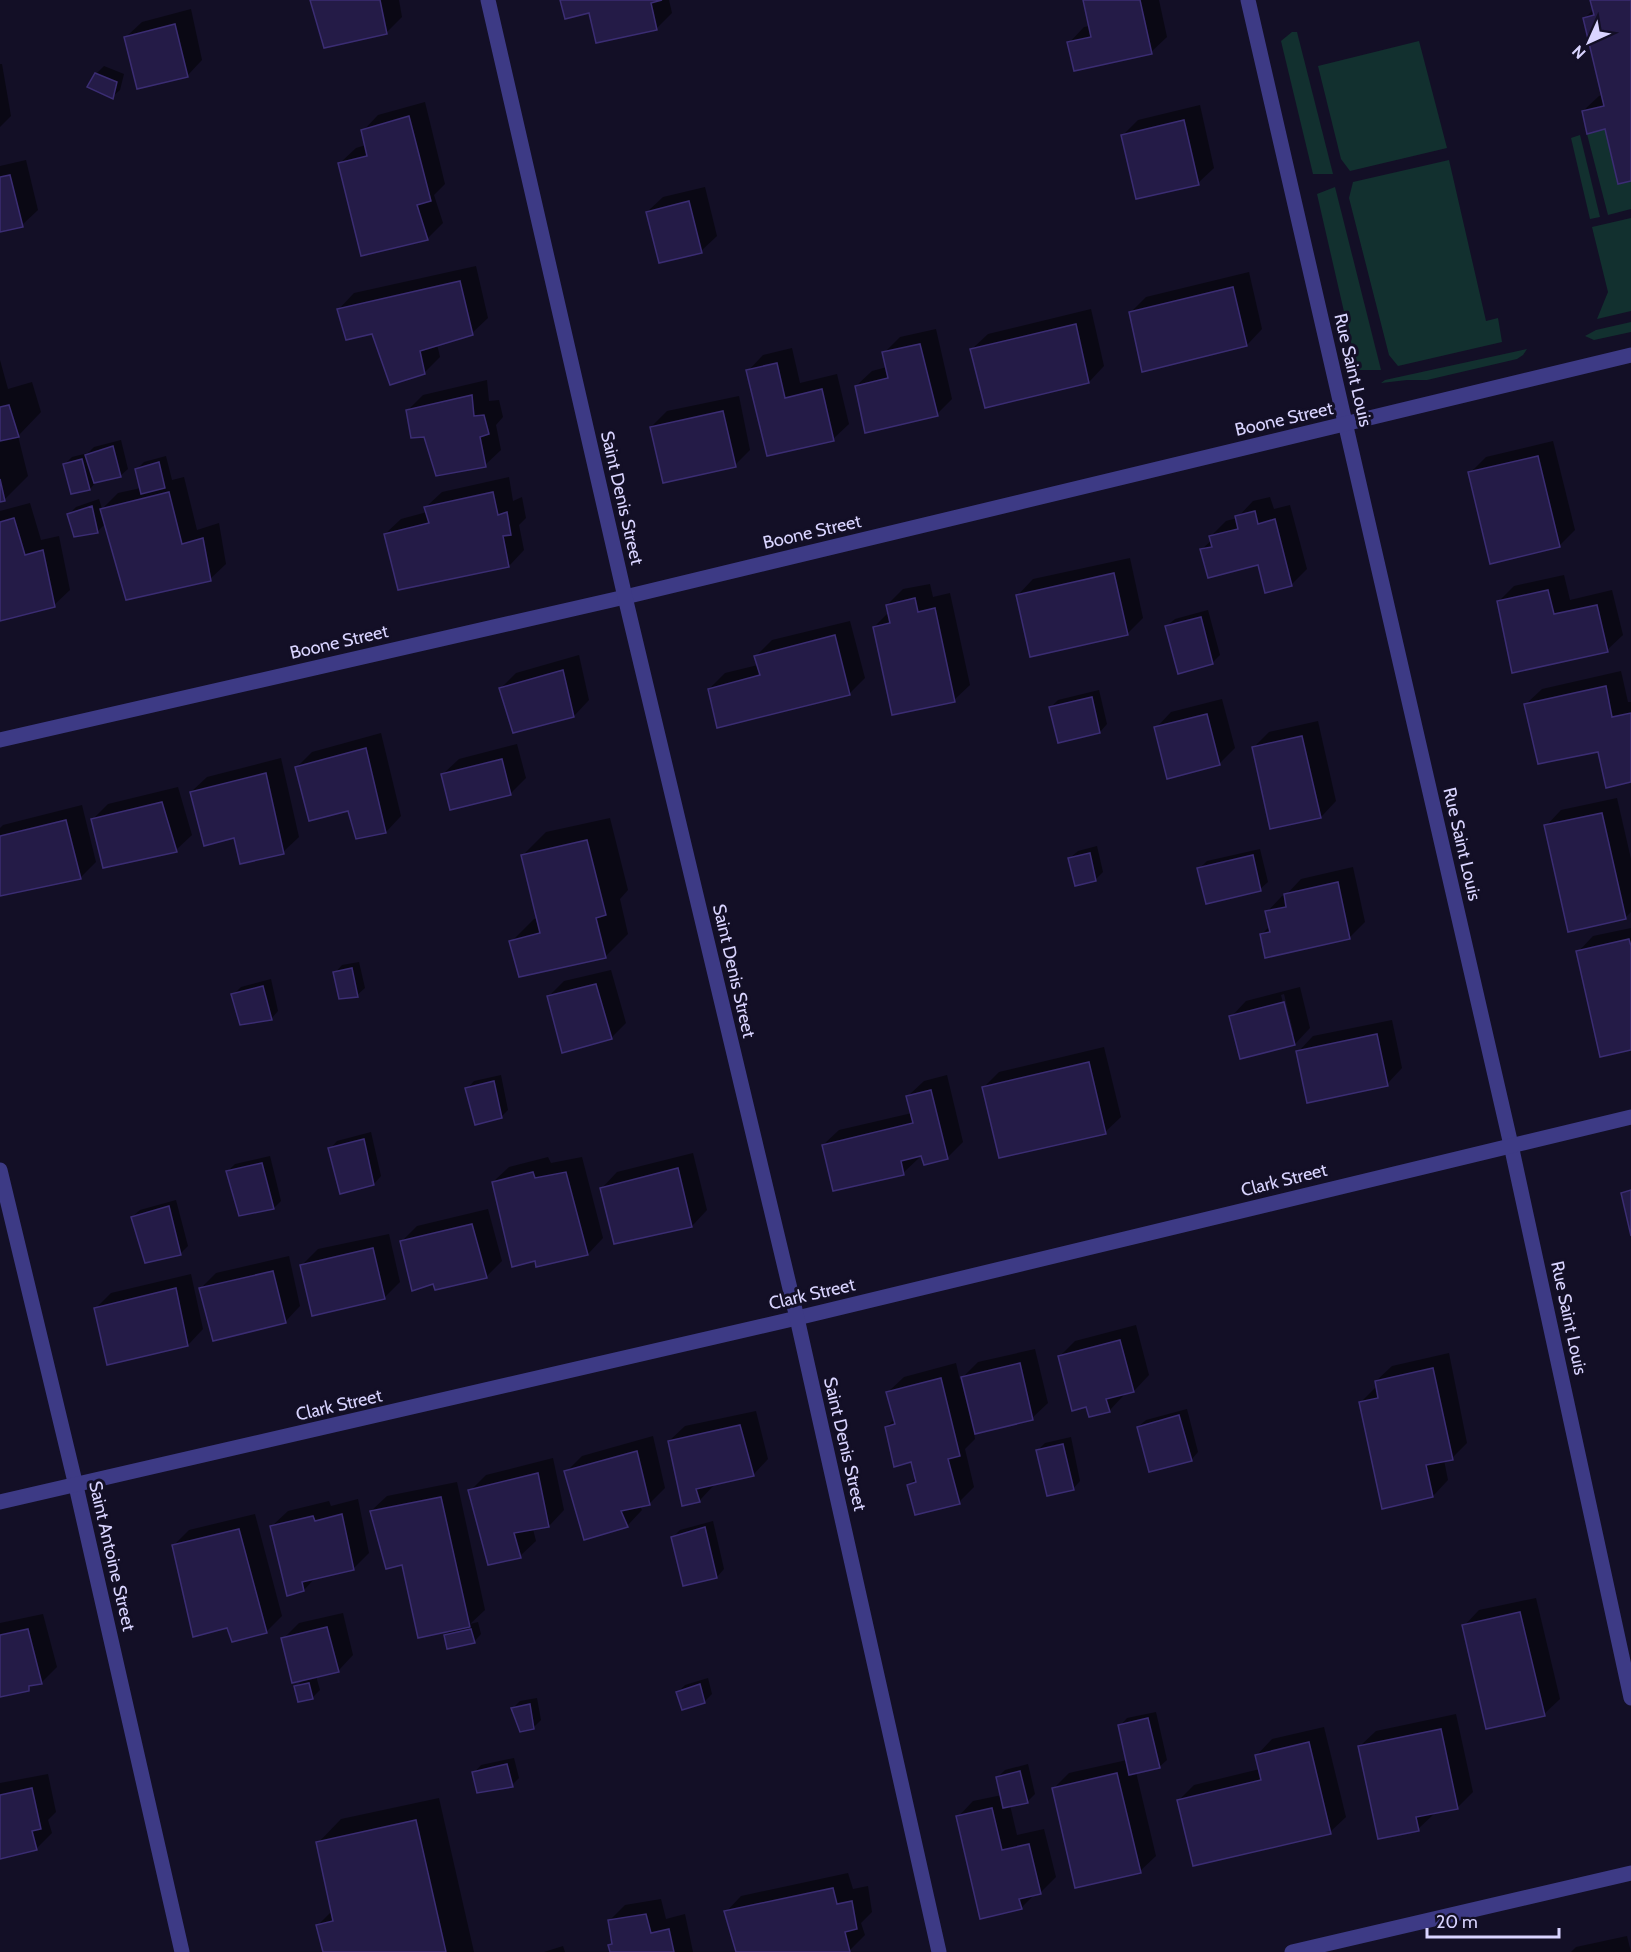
<svg xmlns="http://www.w3.org/2000/svg" width="1631" height="1952" font-family="Cabin,sans-serif">
	<style>
		.green { fill: #12302f }
		.shadow { fill: #0007; fill-rule: evenodd }
		.building { fill: #241b47; stroke: #3b2d73; stroke-width: 1.5 }
		.lines { fill: none; stroke-linecap: round; stroke-linejoin: round }
		.minor { stroke: #3d3a85; stroke-width: 15 }
		.tertiary { stroke: #3d3a85; stroke-width: 15 }
		.labels { text-anchor: middle; stroke-width: 6; stroke-linejoin: round; paint-order: stroke }
		.street-label { font-size: 18px; fill: #d9d4ff; stroke: #130f26 }
	</style>
	<rect width="100%" height="100%" fill="#130f26"/>
	<g class="green">
		<path d="M1292 32H1297L1333 174H1313L1281 41Z"/>
		<path d="M1419 41 1447 148 1350 171 1341 159 1318 66Z"/>
		<path d="M1605 129 1631 181V209L1608 215 1587 134Z"/>
		<path d="M1580 135 1600 217 1590 219 1571 138Z"/>
		<path d="M1449 160 1486 321 1498 318 1502 342 1398 366 1389 355 1349 198 1353 182Z"/>
		<path d="M1335 187 1381 370H1360L1356 364 1317 194Z"/>
		<path d="M1631 218V311L1597 319 1608 292 1592 227Z"/>
		<path d="M1631 322V332L1594 340 1585 336 1596 330Z"/>
		<path d="M1527 349 1523 355 1517 359 1427 380H1407L1381 383 1385 380Z"/>
	</g>
	<g class="shadow">
		<path d="M312 0H399L402 17 386 33Z"/>
		<path d="M562 0H669L672 13 657 28 590 12Z"/>
		<path d="M1084 0H1159L1167 37 1151 52 1069 43 1084 27 1090 26Z"/>
		<path d="M1592 0H1631V179L1606 128 1583 111 1599 96 1602 95 1585 18 1594 9Z"/>
		<path d="M191 9 202 60 187 76 126 37 142 22Z"/>
		<path d="M0 64H2L11 116 0 127Z"/>
		<path d="M104 66 124 74 120 90 112 97 96 74Z"/>
		<path d="M425 102 445 184 434 195 443 223 427 239 340 163 356 148 366 145 363 131 378 115Z"/>
		<path d="M1200 105 1214 168 1198 183 1123 135 1138 120Z"/>
		<path d="M26 160 38 210 22 225 0 230V166Z"/>
		<path d="M705 187 717 236 701 251 647 212 663 197Z"/>
		<path d="M476 266 488 318 472 333 437 344 440 357 424 373 373 333 339 309 354 293Z"/>
		<path d="M1249 272 1262 329 1247 345 1130 313 1146 297Z"/>
		<path d="M1091 309 1104 366 1089 382 986 406 972 349 988 334Z"/>
		<path d="M936 329 952 399 937 414 856 386 872 371 887 367 884 353 900 337Z"/>
		<path d="M792 348 800 383 837 374 849 424 833 439 748 371 763 355Z"/>
		<path d="M0 360 8 389 32 382 41 412 18 436 28 476 5 499 0 500Z"/>
		<path d="M487 380 489 401 499 400 503 417 496 425 501 450 485 465 425 436 408 410 423 395Z"/>
		<path d="M739 396 750 450 735 465 651 427 667 411Z"/>
		<path d="M121 440 128 469 120 476 97 481 90 489 65 464 72 457 88 453 94 447Z"/>
		<path d="M1553 441 1575 530 1559 546 1470 473 1486 457Z"/>
		<path d="M166 456 172 480 184 477 197 530 219 523 226 564 210 579 106 523 98 531 75 535 69 514 76 507 99 499 102 509 118 493 141 488 136 470 144 462Z"/>
		<path d="M509 477 513 501 522 497 526 518 519 525 524 550 509 566 385 534 401 519 427 512 426 507 442 492Z"/>
		<path d="M1270 497 1274 509 1290 505 1307 569 1291 585 1260 564 1202 549 1212 540 1211 536 1226 521 1237 518 1253 501Z"/>
		<path d="M30 503 41 540 59 536 70 590 54 605 0 619V511Z"/>
		<path d="M1130 558 1143 618 1127 634 1018 595 1033 579Z"/>
		<path d="M1564 575 1570 600 1612 590 1623 635 1607 650 1498 602 1514 586Z"/>
		<path d="M930 584 933 597 950 593 970 685 954 700 874 627 889 612 887 605 903 589Z"/>
		<path d="M1208 610 1220 655 1212 663 1167 626 1175 619Z"/>
		<path d="M850 621 865 678 849 694 709 689 725 673 758 665 756 656 772 640Z"/>
		<path d="M579 655 589 700 574 716 500 689 516 673Z"/>
		<path d="M1621 671 1628 702H1631V781L1599 750 1526 704 1542 689Z"/>
		<path d="M1099 690 1107 724 1100 732 1051 707 1058 700Z"/>
		<path d="M1222 699 1235 748 1219 764 1156 728 1171 712Z"/>
		<path d="M1318 721 1336 801 1321 817 1253 748 1269 732Z"/>
		<path d="M381 733 401 816 386 832 349 809 297 767 312 752Z"/>
		<path d="M517 744 526 778 510 794 443 774 459 759Z"/>
		<path d="M281 758 299 837 283 852 235 836 191 792 207 777Z"/>
		<path d="M178 787 192 835 176 850 93 819 108 804Z"/>
		<path d="M1617 798 1631 859V912L1625 918 1546 826 1561 810Z"/>
		<path d="M82 805 96 862 80 878 0 892V828L3 825Z"/>
		<path d="M610 818 628 890 620 899 628 934 605 957 511 942 534 919 538 918 522 856 546 832Z"/>
		<path d="M1097 846 1103 872 1095 880 1070 858 1078 851Z"/>
		<path d="M1260 849 1268 882 1260 889 1199 869 1207 861Z"/>
		<path d="M1353 867 1365 922 1349 938 1262 934 1270 926 1267 912 1282 896 1286 895 1301 879Z"/>
		<path d="M1631 928V1048L1578 952 1593 936Z"/>
		<path d="M359 962 365 988 357 995 335 973 342 965Z"/>
		<path d="M611 970 626 1023 611 1038 549 996 564 981Z"/>
		<path d="M271 979 278 1011 271 1019 233 995 241 987Z"/>
		<path d="M1300 987 1310 1028 1295 1044 1231 1017 1246 1001ZM1284 994 1294 1035H1291L1281 995Z"/>
		<path d="M1392 1020 1402 1068 1387 1084 1298 1052 1313 1036Z"/>
		<path d="M1104 1047 1121 1117 1105 1132 983 1088 999 1072Z"/>
		<path d="M501 1075 508 1110 501 1117 467 1089 474 1081Z"/>
		<path d="M947 1075 963 1142 947 1158 923 1154 918 1155 919 1158 903 1173 823 1145 839 1130 912 1113 908 1096 924 1081Z"/>
		<path d="M371 1132 381 1176 374 1184 330 1149 337 1141Z"/>
		<path d="M693 1153 707 1210 692 1226 602 1188 617 1172Z"/>
		<path d="M270 1156 281 1201 274 1208 228 1171 235 1164Z"/>
		<path d="M548 1157 551 1163 582 1157 603 1238 588 1254 537 1265 493 1182 509 1167Z"/>
		<path d="M176 1200 188 1246 180 1254 132 1217 140 1210Z"/>
		<path d="M488 1209 502 1261 486 1277 434 1282 401 1242 417 1226Z"/>
		<path d="M389 1234 400 1282 385 1297 314 1314 302 1265 318 1249Z"/>
		<path d="M289 1256 300 1306 285 1322 200 1289 216 1273Z"/>
		<path d="M191 1274 203 1329 188 1345 96 1308 111 1293Z"/>
		<path d="M1136 1325 1149 1375 1134 1391 1124 1393V1395L1109 1411 1087 1405 1059 1357 1075 1341Z"/>
		<path d="M1035 1349 1048 1403 1032 1418 974 1432 975 1439 965 1449 974 1487 959 1502 909 1485 917 1477 912 1460 886 1427 895 1419 888 1392 904 1377 956 1363 960 1380 978 1362Z"/>
		<path d="M1449 1353 1467 1443 1452 1458 1444 1460 1448 1480 1433 1496 1361 1402 1377 1386 1376 1381 1392 1366Z"/>
		<path d="M1187 1409 1198 1452 1191 1460 1138 1427 1146 1420Z"/>
		<path d="M756 1411 768 1459 753 1475 715 1484 700 1500 683 1504 669 1441 685 1426Z"/>
		<path d="M653 1436 665 1488 649 1504 640 1506 642 1510 627 1526 566 1472 582 1456Z"/>
		<path d="M1071 1437 1080 1481 1073 1489 1038 1450 1045 1443Z"/>
		<path d="M553 1458 564 1510 549 1526 533 1529 536 1541 520 1556 470 1491 486 1475Z"/>
		<path d="M457 1482 485 1610 470 1624 478 1622 481 1634 474 1642 445 1635 451 1629 371 1511 387 1496Z"/>
		<path d="M358 1499 369 1553 353 1569 316 1577 304 1590 272 1526 288 1511 329 1501 331 1506Z"/>
		<path d="M255 1514 282 1616 266 1632 228 1626 173 1546 189 1530Z"/>
		<path d="M713 1521 724 1569 717 1577 684 1584 673 1537 680 1530Z"/>
		<path d="M1536 1598 1560 1699 1544 1714 1464 1626 1479 1610Z"/>
		<path d="M343 1613 353 1655 338 1671 316 1676 320 1690 312 1698 296 1687 304 1679 283 1639 299 1623Z"/>
		<path d="M43 1614 57 1667 41 1683 33 1684 28 1689 0 1695V1623Z"/>
		<path d="M708 1678 712 1694 705 1701 683 1708 678 1692 685 1685Z"/>
		<path d="M537 1698 541 1720 534 1727 513 1708 520 1701Z"/>
		<path d="M1156 1712 1167 1760 1159 1767 1136 1772 1156 1856 1140 1871 1054 1788 1069 1773 1127 1760 1120 1726 1127 1718Z"/>
		<path d="M1456 1714 1473 1792 1457 1808 1434 1814 1418 1829 1360 1746 1376 1731Z"/>
		<path d="M1324 1727 1346 1817 1330 1832 1179 1800 1194 1785 1260 1769 1257 1755 1272 1739Z"/>
		<path d="M514 1758 519 1778 512 1785 474 1773 481 1765Z"/>
		<path d="M1028 1764 1035 1794 1027 1802 1010 1805 1017 1835 1044 1829 1056 1877 1040 1893 1035 1894 1021 1908 958 1817 973 1801 1002 1795 998 1777 1005 1770Z"/>
		<path d="M48 1774 56 1812 48 1820 52 1833 36 1849 0 1857V1783Z"/>
		<path d="M439 1798 474 1952H324L318 1925 333 1910 318 1843 341 1819Z"/>
		<path d="M848 1873 853 1889 868 1886 872 1912 861 1923 865 1935 849 1951 843 1952H737L726 1912 741 1896Z"/>
		<path d="M661 1899 666 1919 685 1914 693 1952H611L610 1946 613 1942 609 1921 625 1905Z"/>
		<path d="M1627 1936 1631 1952H1571L1576 1947Z"/>
		<path d="M563 1946 565 1952H544Z"/>
	</g>
	<g class="building">
		<path d="M310 0H380L387 34 324 48Z"/>
		<path d="M560 0H662L651 3 657 30 596 43 589 13 565 19Z"/>
		<path d="M1083 0H1140L1152 54 1074 71 1067 42 1091 37Z"/>
		<path d="M1590 0H1631V181L1618 184 1605 129 1587 134 1582 111 1604 106 1583 18 1594 15Z"/>
		<path d="M175 24 188 77 137 89 124 37Z"/>
		<path d="M95 73 117 82 113 99 87 87Z"/>
		<path d="M409 116 431 201 417 205 428 240 361 256 338 163 367 156 361 130Z"/>
		<path d="M1184 120 1199 185 1136 199 1121 135Z"/>
		<path d="M10 175 23 227 0 232V177Z"/>
		<path d="M689 201 702 253 659 263 646 212Z"/>
		<path d="M460 281 473 335 420 351 425 374 390 385 372 334 346 340 337 309Z"/>
		<path d="M1233 287 1247 346 1142 372 1129 312Z"/>
		<path d="M1076 324 1089 383 985 408 970 349Z"/>
		<path d="M920 344 938 416 865 433 855 386 888 378 882 352Z"/>
		<path d="M777 363 785 398 822 389 834 441 767 456 746 370Z"/>
		<path d="M472 395 474 416 484 415 489 434 480 437 486 467 436 476 424 437 411 438 406 410Z"/>
		<path d="M9 405 19 437 0 441V407Z"/>
		<path d="M723 411 736 467 663 483 650 427Z"/>
		<path d="M113 446 121 477 94 483 85 455Z"/>
		<path d="M1538 456 1560 547 1490 564 1468 472Z"/>
		<path d="M82 459 90 490 71 494 63 464Z"/>
		<path d="M159 462 165 488 141 494 135 469Z"/>
		<path d="M0 479 5 501 0 502Z"/>
		<path d="M169 492 182 544 203 538 211 581 126 600 100 509Z"/>
		<path d="M493 492 498 515 507 512 511 535 503 536 509 567 398 590 384 534 429 523 424 507Z"/>
		<path d="M92 506 98 533 74 537 67 514Z"/>
		<path d="M1255 511 1258 524 1275 519 1292 586 1265 593 1258 565 1208 578 1200 549 1212 547 1209 536 1238 529 1235 516Z"/>
		<path d="M14 518 25 555 43 550 55 607 0 621V522Z"/>
		<path d="M1114 573 1128 635 1030 657 1016 595Z"/>
		<path d="M1548 590 1554 614 1597 605 1608 652 1512 673 1497 601Z"/>
		<path d="M915 598 918 612 935 608 955 702 892 715 873 627 890 623 886 605Z"/>
		<path d="M1201 617 1213 664 1178 674 1165 626Z"/>
		<path d="M835 635 850 695 717 728 708 689 760 675 754 656Z"/>
		<path d="M563 670 574 717 513 733 499 688Z"/>
		<path d="M1606 686 1612 717 1631 713V782L1606 788 1598 752 1538 764 1524 704Z"/>
		<path d="M1092 697 1100 733 1058 743 1049 707Z"/>
		<path d="M1207 714 1220 765 1167 779 1154 727Z"/>
		<path d="M1302 736 1321 818 1270 829 1252 747Z"/>
		<path d="M366 748 386 833 356 839 348 811 309 821 295 767Z"/>
		<path d="M502 759 511 795 450 810 441 774Z"/>
		<path d="M266 773 284 854 240 864 234 838 204 846 190 792Z"/>
		<path d="M162 802 177 852 103 868 91 819Z"/>
		<path d="M1602 813 1626 919 1568 932 1544 825Z"/>
		<path d="M66 820 81 879 0 896V836Z"/>
		<path d="M587 840 606 915 596 918 606 958 519 977 509 941 540 933 521 855Z"/>
		<path d="M1090 853 1096 881 1075 886 1068 858Z"/>
		<path d="M1253 855 1261 891 1206 904 1197 868Z"/>
		<path d="M1338 882 1350 939 1265 958 1260 934 1270 932 1265 911 1286 907 1284 894Z"/>
		<path d="M1629 939 1631 946V1050L1600 1057 1576 951Z"/>
		<path d="M352 968 358 997 339 999 333 972Z"/>
		<path d="M596 984 612 1039 562 1053 547 996Z"/>
		<path d="M263 986 272 1020 240 1025 231 994Z"/>
		<path d="M1284 1002 1295 1045 1240 1059 1229 1016Z"/>
		<path d="M1377 1034 1388 1086 1307 1103 1296 1051Z"/>
		<path d="M1089 1062 1106 1134 999 1158 982 1087Z"/>
		<path d="M494 1081 502 1118 475 1125 465 1088Z"/>
		<path d="M931 1090 948 1159 924 1165 921 1156 901 1161 904 1175 833 1191 822 1145 913 1123 906 1096Z"/>
		<path d="M364 1139 374 1185 340 1194 328 1148Z"/>
		<path d="M262 1163 274 1209 239 1216 226 1171Z"/>
		<path d="M678 1168 692 1227 614 1244 600 1188Z"/>
		<path d="M533 1172 535 1178 566 1172 588 1255 536 1267 535 1261 512 1267 492 1182Z"/>
		<path d="M1631 1190V1236L1621 1193Z"/>
		<path d="M169 1206 181 1255 145 1263 131 1217Z"/>
		<path d="M472 1224 487 1278 435 1290 433 1284 412 1291 400 1241Z"/>
		<path d="M373 1248 385 1299 312 1316 300 1265Z"/>
		<path d="M273 1271 286 1323 213 1341 199 1288Z"/>
		<path d="M176 1288 188 1346 107 1365 94 1308Z"/>
		<path d="M1120 1340 1134 1392 1106 1399 1110 1412 1089 1417 1086 1407 1072 1411 1058 1356Z"/>
		<path d="M1020 1363 1033 1420 975 1434 961 1377Z"/>
		<path d="M1433 1368 1453 1460 1426 1465 1433 1497 1382 1509 1359 1402 1378 1398 1375 1381Z"/>
		<path d="M941 1378 960 1456 948 1459 960 1504 915 1515 907 1485 916 1482 911 1462 894 1467 885 1427 895 1424 886 1392Z"/>
		<path d="M1179 1415 1192 1461 1149 1472 1137 1427Z"/>
		<path d="M740 1425 754 1476 696 1489 700 1502 682 1506 668 1441Z"/>
		<path d="M1063 1444 1074 1490 1047 1496 1036 1450Z"/>
		<path d="M637 1451 650 1505 621 1511 628 1527 584 1540 564 1471Z"/>
		<path d="M538 1473 549 1527 514 1533 521 1558 488 1565 468 1490Z"/>
		<path d="M441 1497 470 1627 418 1638 402 1565 386 1569 370 1511Z"/>
		<path d="M342 1514 354 1570 302 1582 304 1591 287 1596 270 1526 313 1516 315 1521Z"/>
		<path d="M705 1527 717 1578 683 1586 671 1537Z"/>
		<path d="M239 1529 267 1633 232 1642 227 1628 193 1637 172 1545Z"/>
		<path d="M1520 1612 1545 1716 1486 1729 1462 1625Z"/>
		<path d="M327 1627 339 1672 292 1683 281 1638Z"/>
		<path d="M28 1629 42 1684 29 1686V1691L0 1697V1635Z"/>
		<path d="M471 1629 475 1643 447 1649 444 1635Z"/>
		<path d="M309 1683 313 1699 298 1702 294 1686Z"/>
		<path d="M700 1684 705 1703 682 1710 676 1692Z"/>
		<path d="M530 1704 534 1729 520 1732 511 1708Z"/>
		<path d="M1148 1718 1160 1768 1129 1775 1118 1725Z"/>
		<path d="M1441 1729 1458 1809 1416 1817 1419 1831 1378 1839 1358 1746Z"/>
		<path d="M1309 1742 1331 1834 1193 1866 1177 1800 1261 1780 1255 1755Z"/>
		<path d="M507 1764 513 1787 477 1793 472 1772Z"/>
		<path d="M1020 1771 1028 1803 1003 1808 996 1777Z"/>
		<path d="M1117 1773 1141 1873 1075 1888 1052 1788Z"/>
		<path d="M32 1788 41 1829 32 1831 37 1850 0 1859V1795Z"/>
		<path d="M992 1808 1002 1850 1029 1844 1041 1894 1019 1899 1022 1909 980 1919 956 1816Z"/>
		<path d="M416 1820 446 1952H323L316 1925 333 1921 316 1842Z"/>
		<path d="M833 1888 837 1904 852 1901 857 1929 845 1932 850 1952H736L724 1911Z"/>
		<path d="M646 1914 651 1933 669 1929 674 1952H610L608 1945 612 1944 608 1920Z"/>
	</g>
	<g class="lines">
		<g class="minor">
			<path d="M1248 0 1511 1145 1631 1698"/>
			<path d="M0 740 625 597 1631 355"/>
			<path d="M0 1170 76 1486 182 1952"/>
			<path d="M0 1502 797 1318 1631 1117"/>
		</g>
		<g class="tertiary">
			<path d="M488 0 625 597 797 1318 939 1952"/>
			<path d="M1292 1952 1631 1873"/>
		</g>
	</g>
	<g class="labels">
		<g class="street-label">
			<text transform="translate(1353 370) rotate(77)" y="6">Rue Saint Louis</text>
			<text transform="translate(1284 419) rotate(-13)" y="6">Boone Street</text>
			<text transform="translate(622 498) rotate(77)" y="6">Saint Denis Street</text>
			<text transform="translate(812 532) rotate(-13)" y="6">Boone Street</text>
			<text transform="translate(339 642) rotate(-13)" y="6">Boone Street</text>
			<text transform="translate(1462 844) rotate(77)" y="6">Rue Saint Louis</text>
			<text transform="translate(734 971) rotate(77)" y="6">Saint Denis Street</text>
			<text transform="translate(1284 1180) rotate(-14)" y="6">Clark Street</text>
			<text transform="translate(812 1294) rotate(-13)" y="6">Clark Street</text>
			<text transform="translate(1569 1318) rotate(78)" y="6">Rue Saint Louis</text>
			<text transform="translate(339 1405) rotate(-13)" y="6">Clark Street</text>
			<text transform="translate(845 1444) rotate(77)" y="6">Saint Denis Street</text>
			<text transform="translate(112 1556) rotate(77)" y="6">Saint Antoine Street</text>
		</g>
	</g>
	<g transform="translate(1589 42) rotate(225)" stroke="#130f26" stroke-width="4.5" paint-order="stroke">
	<path d="M0-4.5L10 22L0 15L-10 22Z" fill="#d9d4ff"/>
	<text y="-9" font-size="16" font-weight="bold" text-anchor="middle" fill="#d9d4ff">N</text>
	</g>
	<path d="M1427 1928v9h132v-9" fill="none" stroke="#d9d4ff" stroke-width="3"/>
	<text x="1436" y="1928" font-size="18" fill="#d9d4ff" stroke="#130f26" stroke-width="4.5" paint-order="stroke">20 m</text>
</svg>
